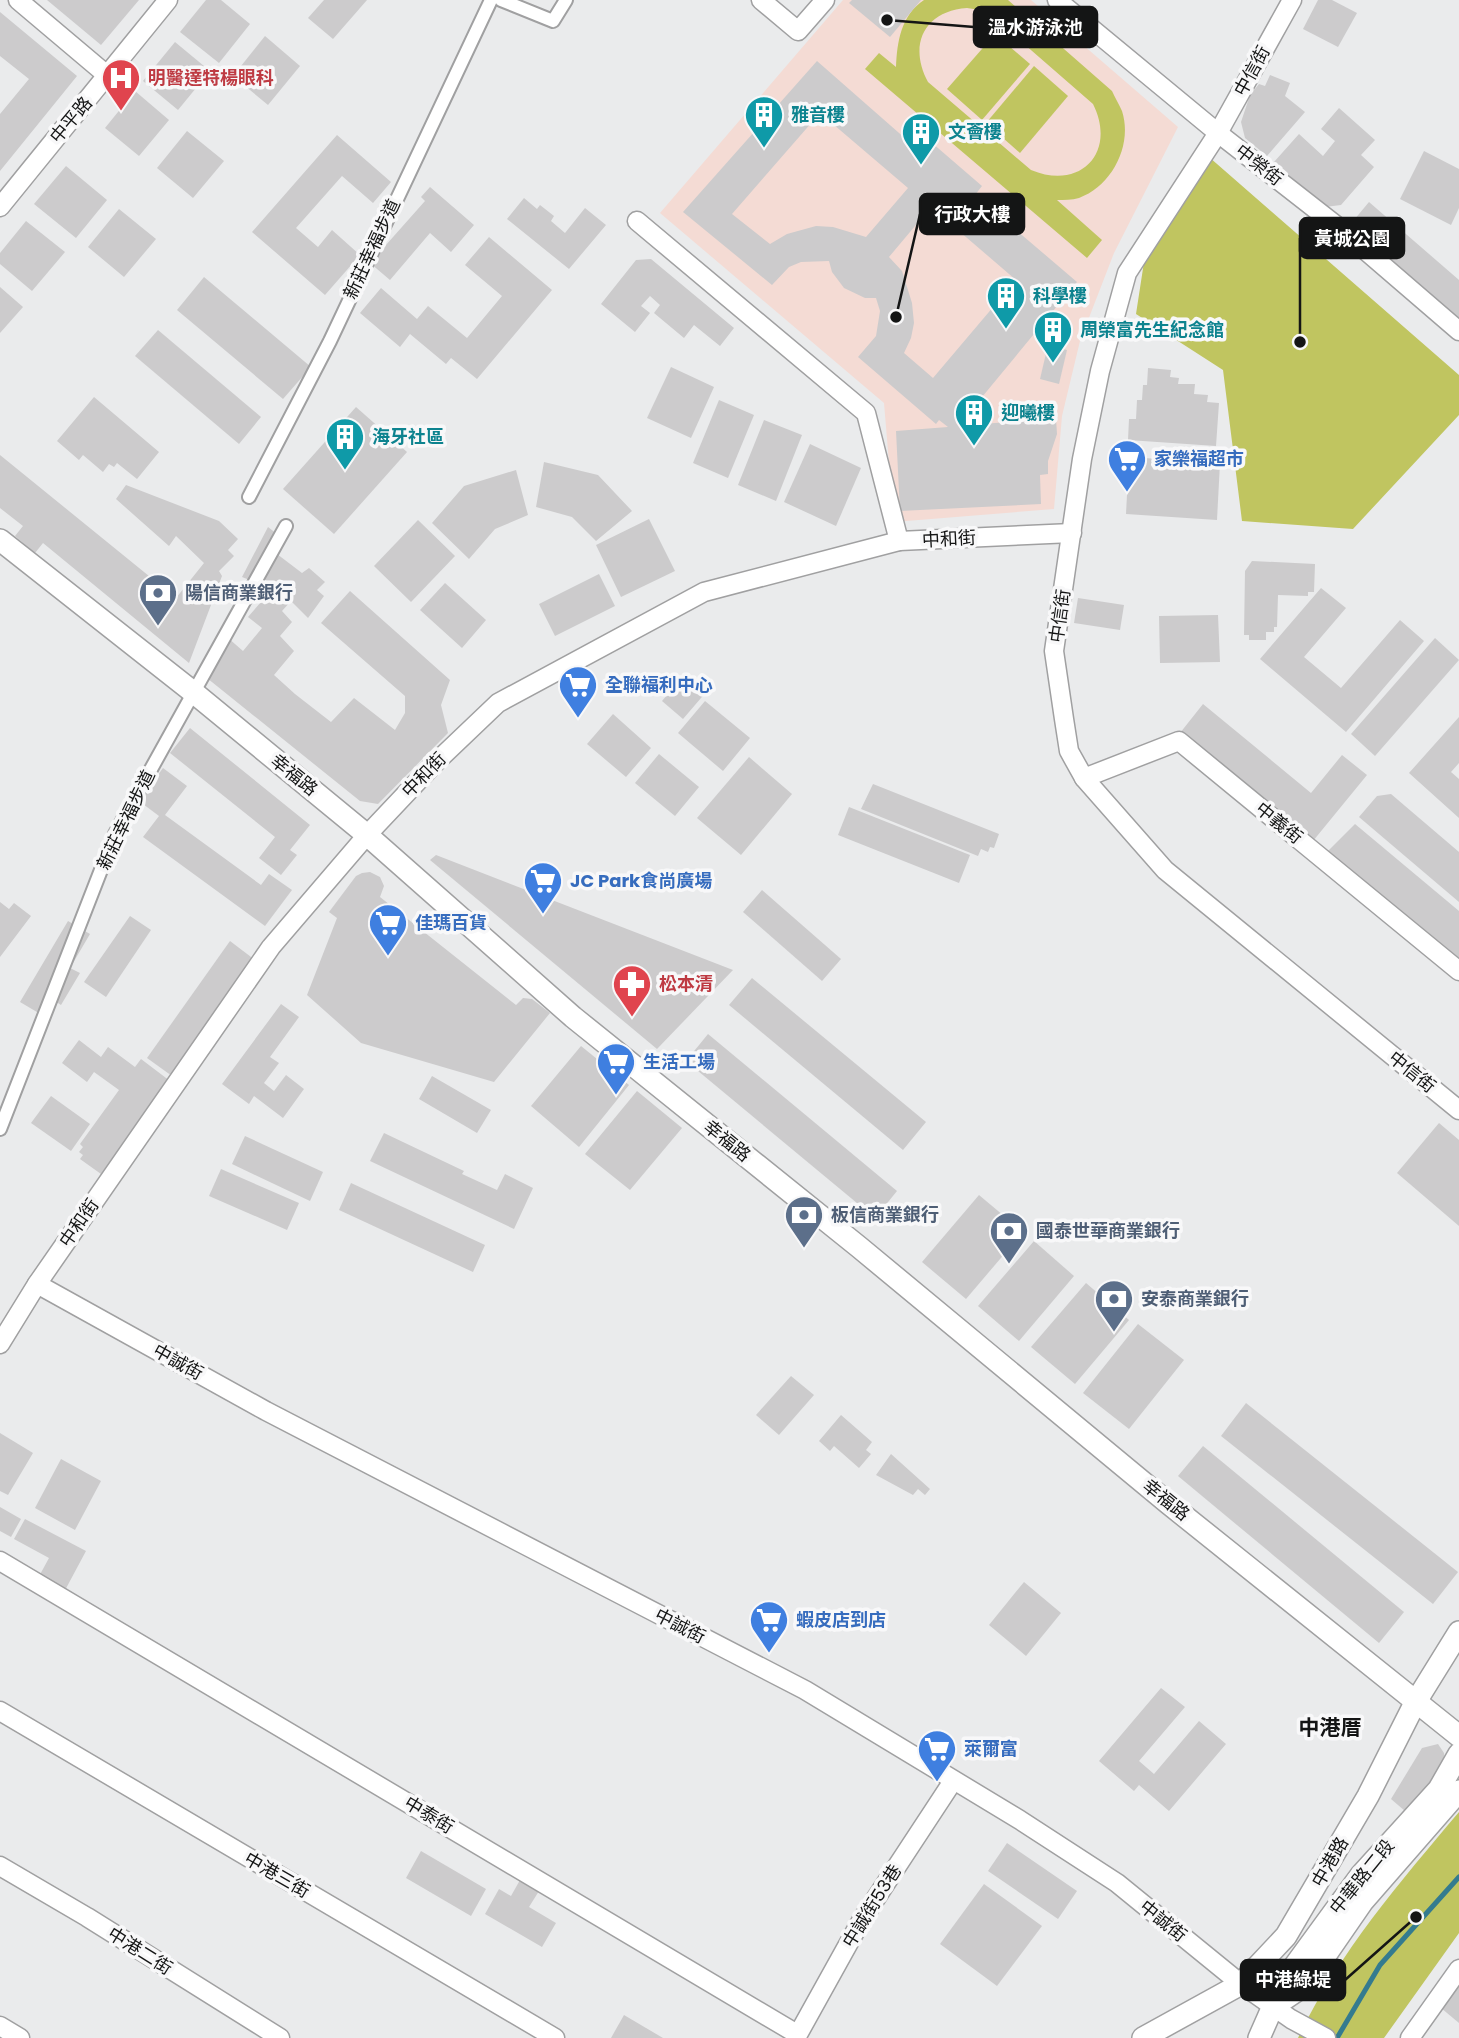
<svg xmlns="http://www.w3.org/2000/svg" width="1459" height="2038" font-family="Poppins,'Noto Sans TC',sans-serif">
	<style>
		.education { fill: #f4dbd4 }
		.green { fill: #c0c560; fill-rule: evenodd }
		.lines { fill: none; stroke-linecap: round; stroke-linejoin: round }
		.stream { stroke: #347b8f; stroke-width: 5 }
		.building { fill: #cccbcc; fill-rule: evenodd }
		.pedestrian-casing { stroke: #a0a0a1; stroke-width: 16 }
		.minor-casing { stroke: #a0a0a1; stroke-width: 21 }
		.tertiary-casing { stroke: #a0a0a1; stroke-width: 24 }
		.pedestrian { stroke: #fff; stroke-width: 12 }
		.minor { stroke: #fff; stroke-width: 18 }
		.tertiary { stroke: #fff; stroke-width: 21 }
		.labels { text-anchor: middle; stroke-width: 7; stroke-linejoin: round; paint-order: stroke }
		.street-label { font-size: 18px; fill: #141515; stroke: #f8f8f9 }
		.health-label { font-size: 18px; font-weight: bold; fill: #be3a42; stroke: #f8f8f9; text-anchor: start }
		.culture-label { font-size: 18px; font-weight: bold; fill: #0d838f; stroke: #f8f8f9; text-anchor: start }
		.shop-label { font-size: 18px; font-weight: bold; fill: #366cbe; stroke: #f8f8f9; text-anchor: start }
		.service-label { font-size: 18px; font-weight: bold; fill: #4e5e75; stroke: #f8f8f9; text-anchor: start }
		.quarter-label { font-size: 21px; font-weight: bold; fill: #141515; stroke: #f8f8f9 }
		.leader { fill: none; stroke: #141515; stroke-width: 2.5 }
		.callout-dot { fill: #141515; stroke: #f8f8f9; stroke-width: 2.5 }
		.callout { fill: #141515; stroke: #141515; stroke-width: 2.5 }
		.callout-label { font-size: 19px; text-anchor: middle; font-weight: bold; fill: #fff }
	</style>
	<rect width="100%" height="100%" fill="#eaebec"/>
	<path class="education" d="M843 0H1031L1178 127 1114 253 1080 341 1062 416 1054 509 894 522 884 403 660 213Z"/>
	<g class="green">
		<path d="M924 0H1008L1112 91C1115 98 1119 104 1122 111 1133 145 1112 186 1079 198 1072 200 1064 200 1057 200L1102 240 1087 258 865 69 879 53 896 67C897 42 901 15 924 0ZM967 8 980 10 993 17 1093 104C1117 152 1081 191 1031 170L928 82C908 45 924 11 967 8Z"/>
		<path d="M995 34 1030 64 982 120 947 89Z"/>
		<path d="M1034 66 1068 96 1020 153 986 123Z"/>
		<path d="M1209 157 1459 375V415L1353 529 1242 521 1223 370 1136 314 1144 262Z"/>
		<path d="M1459 1812V1933L1384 2038H1298C1338 1954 1399 1883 1459 1812Z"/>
	</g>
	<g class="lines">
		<path class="stream" d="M1337 2038 1380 1965 1459 1877"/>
	</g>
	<g class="building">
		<path d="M47 0H139L101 45Z"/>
		<path d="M206 0H221L250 24 219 63 180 32Z"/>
		<path d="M324 0H367L333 39 308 18Z"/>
		<path d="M852 0H921L890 37 849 3Z"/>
		<path d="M1318 0H1332L1357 13 1338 47 1303 29Z"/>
		<path d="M0 12 77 76 0 171V114L29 79 0 56Z"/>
		<path d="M265 36 300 66 268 105 233 76Z"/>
		<path d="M175 42 210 71 178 110 143 81Z"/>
		<path d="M817 61 915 147 924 136 982 186 975 195 1077 282 968 414 980 424 1056 419 1057 434 1048 461V474L1040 475 1041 504 900 511 896 431 948 427 939 420 936 424 858 357 876 336 880 311 876 298H865L844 288 832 272 829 261 801 262 789 267 772 285 683 212ZM820 113 908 188 866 237 833 227 816 226 787 234 770 244 732 214ZM931 207 1016 280 933 378 904 353 911 338 914 323 912 303 902 271 889 257Z"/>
		<path d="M1270 75 1290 83 1285 96 1305 112 1267 156 1245 138 1241 122 1250 95 1259 84 1265 86Z"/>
		<path d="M135 91 169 120 139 156 105 128Z"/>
		<path d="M1339 108 1375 140 1361 155 1374 167 1341 205 1325 207 1274 162 1299 134 1323 156 1335 141 1321 129Z"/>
		<path d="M187 131 224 161 193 198 157 168Z"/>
		<path d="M337 135 391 182 373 203 342 176 296 228 318 247 332 230 360 255 325 295 252 232Z"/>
		<path d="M1424 151 1459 169V208L1451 225 1400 199Z"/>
		<path d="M66 166 107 200 76 238 34 204Z"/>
		<path d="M430 187 474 225 451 252 430 233 390 280 370 263 425 201 421 197Z"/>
		<path d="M524 198 537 209 540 205 554 216 551 221 565 233 585 208 606 225 569 269 507 219Z"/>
		<path d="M1369 202 1459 280V324L1358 235 1354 220Z"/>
		<path d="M119 209 156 239 124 277 88 247Z"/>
		<path d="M26 221 65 252 32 291 0 264V253Z"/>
		<path d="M489 237 552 290 477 379 451 358 446 364 410 334 400 347 360 313 381 288 417 319 428 306 467 338 502 296 465 265Z"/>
		<path d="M651 259 734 328 720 346 694 325 684 338 654 313 660 305 650 296 641 306 650 313 635 332 601 304 636 260Z"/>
		<path d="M204 277 311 367 283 399 177 310Z"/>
		<path d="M0 287 23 307 0 333Z"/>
		<path d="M158 330 261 417 239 444 135 356Z"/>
		<path d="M1048 345 1067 350 1059 384 1040 379Z"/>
		<path d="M671 367 714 387 691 438 647 418Z"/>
		<path d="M1148 368 1171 370 1170 377 1179 378 1178 384H1195L1194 394 1208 395 1207 402 1219 403 1216 446 1128 440 1129 419H1136L1137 400H1142L1143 385H1147Z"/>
		<path d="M94 397 159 452 137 479 117 463 114 467 109 464 103 472 83 455 79 460 57 441Z"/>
		<path d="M719 400 754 415 728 478 693 463Z"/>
		<path d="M356 407 407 452 334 534 283 489Z"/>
		<path d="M764 420 802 435 776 501 738 485Z"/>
		<path d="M810 444 861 468 836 526 784 502Z"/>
		<path d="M0 455 176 598 204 563 176 536 169 546 116 499 126 485 219 521 238 539 228 550 234 556 219 571 222 576 189 663 43 543 35 553 15 536 23 526 0 508Z"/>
		<path d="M1129 457 1220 463 1217 520 1126 514Z"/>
		<path d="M544 462 598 475 632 511 596 541 572 517 536 507Z"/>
		<path d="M516 470 528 515 495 529 469 559 432 523 464 486Z"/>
		<path d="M649 519 675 571 621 597 596 545Z"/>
		<path d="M418 520 455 556 411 602 374 566Z"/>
		<path d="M268 527 282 538 277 554 302 573 309 568 325 582 317 590 324 596 308 618 291 601 282 611 292 622 280 636 294 651 274 675 295 694 331 722 354 698 395 730 405 713V696L321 623 350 591 450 680 441 705 448 733 378 804 360 801 197 670 227 637 243 651 262 628 248 617 274 587 262 577 260 584 242 577Z"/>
		<path d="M1252 561 1315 564 1314 592H1308V596L1278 595 1277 627H1274V632H1266V640H1249V635H1244L1245 571Z"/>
		<path d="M599 574 615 606 555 636 539 604Z"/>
		<path d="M445 583 486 620 462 648 420 610Z"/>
		<path d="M1321 588 1346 608 1304 657 1341 688 1400 620 1424 641 1346 732 1260 659Z"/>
		<path d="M1078 598 1124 605 1120 630 1074 623Z"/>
		<path d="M1218 615 1220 662 1160 663 1159 616Z"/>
		<path d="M1435 638 1459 660 1375 756 1351 734Z"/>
		<path d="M686 673 707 691 683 719 662 701Z"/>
		<path d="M705 701 750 738 723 771 678 733Z"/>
		<path d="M1203 704 1311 793 1342 755 1367 775 1313 841 1180 733Z"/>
		<path d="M613 714 651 748 626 777 587 744Z"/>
		<path d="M1459 717V763L1451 772 1459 779V818L1409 773Z"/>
		<path d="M190 728 310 825 290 850 297 855 281 875 259 858 275 837 170 753Z"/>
		<path d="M659 754 699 787 675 816 635 783Z"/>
		<path d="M749 757 792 794 741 855 697 818Z"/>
		<path d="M163 768 187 786 165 815 261 885 269 874 292 890 265 926 143 837 159 816 139 801Z"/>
		<path d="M873 784 999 834 994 848 990 847 988 852 981 849 978 856 861 809Z"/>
		<path d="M1391 794 1459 852V902L1359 817 1377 796Z"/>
		<path d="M849 807 970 855 959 883 838 835Z"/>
		<path d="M1355 824 1459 911V966L1326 853Z"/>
		<path d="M436 855 733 970 657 1049 430 860Z"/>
		<path d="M370 872 380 877 384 886 380 897 516 1005 523 998 532 999 550 1013 494 1082 361 1043 307 995 337 918 329 912 356 876 362 873Z"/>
		<path d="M762 890 841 959 822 981 743 912Z"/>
		<path d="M0 902 9 909 14 903 31 916 0 957Z"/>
		<path d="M130 916 151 930 106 997 84 982Z"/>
		<path d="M68 921 90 934 70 968 80 973 61 1005 52 999 42 1015 20 1002Z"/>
		<path d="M230 941 255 960 172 1076 147 1058Z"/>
		<path d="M752 978 926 1122 903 1150 729 1005Z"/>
		<path d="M281 1004 299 1017 270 1057 279 1063 264 1083 274 1091 286 1075 304 1089 283 1118 254 1096 249 1104 222 1084Z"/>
		<path d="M708 1034 897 1191 875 1218 686 1061Z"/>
		<path d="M79 1040 101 1057 108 1047 135 1067 141 1059 170 1081 101 1174 80 1159 83 1155 79 1152 83 1147 80 1144 119 1090 94 1072 87 1082 62 1063Z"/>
		<path d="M581 1046 629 1085 579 1147 531 1106Z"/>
		<path d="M432 1076 491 1110 477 1133 419 1099Z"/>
		<path d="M637 1091 682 1128 630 1190 585 1154Z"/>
		<path d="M51 1096 90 1124 71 1151 31 1123Z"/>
		<path d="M1439 1123 1459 1140V1226L1397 1173Z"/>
		<path d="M384 1133 464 1171 462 1174 497 1190 505 1174 533 1188 514 1229 370 1161Z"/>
		<path d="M245 1136 323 1172 310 1201 232 1164Z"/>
		<path d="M221 1169 299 1203 287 1230 209 1196Z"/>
		<path d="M351 1183 485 1245 473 1272 339 1210Z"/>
		<path d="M979 1195 1023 1232 966 1299 922 1262Z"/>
		<path d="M1034 1241 1074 1276 1019 1341 978 1306Z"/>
		<path d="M1086 1283 1129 1320 1075 1384 1031 1347Z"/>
		<path d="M1138 1324 1184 1360 1129 1429 1083 1393Z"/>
		<path d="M791 1376 814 1395 779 1435 756 1415Z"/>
		<path d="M1246 1403 1458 1572 1433 1604 1221 1436Z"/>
		<path d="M841 1415 872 1442 866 1450 871 1454 859 1468 834 1446 830 1451 819 1441Z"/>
		<path d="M0 1433 33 1453 8 1495 0 1491Z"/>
		<path d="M1203 1446 1404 1612 1379 1643 1178 1476Z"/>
		<path d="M891 1454 930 1489 925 1495 918 1489 913 1495 876 1475Z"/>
		<path d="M61 1459 101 1481 75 1530 35 1508Z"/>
		<path d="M0 1507 21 1519 11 1537 0 1531Z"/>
		<path d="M25 1519 86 1551 63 1594 37 1580 49 1558 14 1539Z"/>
		<path d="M1024 1582 1061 1613 1026 1656 989 1625Z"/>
		<path d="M1161 1688 1185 1707 1139 1761 1154 1774 1199 1721 1226 1744 1169 1811 1139 1785 1134 1791 1099 1761Z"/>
		<path d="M1438 1744 1444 1753 1445 1769 1405 1811 1391 1799 1422 1748Z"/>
		<path d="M1007 1843 1077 1891 1058 1919 988 1871Z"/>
		<path d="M421 1851 486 1889 471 1916 406 1878Z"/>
		<path d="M520 1880 539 1891 529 1907 556 1923 542 1947 485 1914 499 1889 511 1896Z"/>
		<path d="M984 1884 1042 1926 997 1986 940 1944Z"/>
		<path d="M1459 1987V2023L1441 2008Z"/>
		<path d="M624 2015 663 2038H611Z"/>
	</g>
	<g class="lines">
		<g class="pedestrian-casing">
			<g id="pedestrian">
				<path d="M501 0 553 21 566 0"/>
				<path d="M249 497 330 341 491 0"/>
				<path d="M0 1129 115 834 286 526"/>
			</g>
		</g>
		<g class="minor-casing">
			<g id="minor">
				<path d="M18 0 108 76"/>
				<path d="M761 0 798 31 825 0"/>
				<path d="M1057 0 1218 133 1337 226 1459 331"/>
				<path d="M1292 0 1218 133 1127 273 1100 371 1082 459 1054 651 1064 719 1069 751 1084 778 1165 870 1459 1110"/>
				<path d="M0 207 168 0"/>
				<path d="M637 221 866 413 899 541"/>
				<path d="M1084 778 1179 741 1459 971"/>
				<path d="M37 1284 266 1411 805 1690 1020 1820 1117 1883 1241 1984 1291 2019 1326 2038"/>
				<path d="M0 1344 37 1284 271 947 367 835 434 764 498 703 704 592 899 541 1072 533"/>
				<path d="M0 1561 797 2034"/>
				<path d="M0 1711 555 2038"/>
				<path d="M0 1866 87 1917 280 2038"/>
				<path d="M0 2026 20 2038"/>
				<path d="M796 2038 861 1921 953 1781"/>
				<path d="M1410 2038 1459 1969"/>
			</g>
		</g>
		<g class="tertiary-casing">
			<g id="tertiary">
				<path d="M0 540 193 692 367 835 573 1017 859 1247 1168 1503 1459 1736"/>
				<path d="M1274 2006 1305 1985 1363 1901 1459 1791"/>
				<path d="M1143 2038 1241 1984 1286 1936 1368 1796 1415 1703 1459 1632"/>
				<path d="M1259 2038 1285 1979 1361 1875 1439 1789 1459 1754"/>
			</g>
		</g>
		<use href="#pedestrian" class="pedestrian"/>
		<use href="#minor" class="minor"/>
		<use href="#tertiary" class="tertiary"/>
	</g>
	<defs>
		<g id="hospital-pin" transform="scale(2.0125)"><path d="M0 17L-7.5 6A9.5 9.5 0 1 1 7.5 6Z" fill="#e0444e" stroke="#f8f8f9"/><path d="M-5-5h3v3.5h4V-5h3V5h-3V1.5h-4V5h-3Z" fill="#fff"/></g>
		<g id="building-pin" transform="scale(2.0125)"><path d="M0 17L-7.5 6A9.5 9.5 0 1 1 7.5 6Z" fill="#0f9aa8" stroke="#f8f8f9"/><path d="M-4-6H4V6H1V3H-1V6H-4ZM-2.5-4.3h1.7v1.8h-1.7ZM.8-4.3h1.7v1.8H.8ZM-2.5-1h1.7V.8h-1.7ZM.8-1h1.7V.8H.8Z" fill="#fff"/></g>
		<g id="supermarket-pin" transform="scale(2.0125)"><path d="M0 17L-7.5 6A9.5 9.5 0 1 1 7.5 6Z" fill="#3f7fe0" stroke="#f8f8f9"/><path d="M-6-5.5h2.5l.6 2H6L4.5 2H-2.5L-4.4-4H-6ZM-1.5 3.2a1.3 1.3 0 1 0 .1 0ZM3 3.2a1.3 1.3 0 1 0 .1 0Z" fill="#fff"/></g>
		<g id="bank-pin" transform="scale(2.0125)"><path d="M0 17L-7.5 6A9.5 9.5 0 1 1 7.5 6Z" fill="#5c6f8a" stroke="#f8f8f9"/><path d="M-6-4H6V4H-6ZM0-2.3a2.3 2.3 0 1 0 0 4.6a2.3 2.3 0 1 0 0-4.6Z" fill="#fff"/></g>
		<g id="pharmacy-pin" transform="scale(2.0125)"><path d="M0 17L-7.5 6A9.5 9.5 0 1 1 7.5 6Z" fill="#e0444e" stroke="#f8f8f9"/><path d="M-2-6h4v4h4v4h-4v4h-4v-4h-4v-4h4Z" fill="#fff"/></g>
	</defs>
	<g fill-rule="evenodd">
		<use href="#hospital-pin" x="121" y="78"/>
		<use href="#building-pin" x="764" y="115"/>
		<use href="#building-pin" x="921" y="132"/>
		<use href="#building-pin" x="1006" y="296"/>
		<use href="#building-pin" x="1053" y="330"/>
		<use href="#building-pin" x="974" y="413"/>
		<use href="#building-pin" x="345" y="437"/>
		<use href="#supermarket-pin" x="1127" y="459"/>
		<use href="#bank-pin" x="158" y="593"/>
		<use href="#supermarket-pin" x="578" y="685"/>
		<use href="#supermarket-pin" x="543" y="881"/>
		<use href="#supermarket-pin" x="388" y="923"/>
		<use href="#pharmacy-pin" x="632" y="984"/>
		<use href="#supermarket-pin" x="616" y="1062"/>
		<use href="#bank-pin" x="804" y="1215"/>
		<use href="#bank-pin" x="1009" y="1231"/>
		<use href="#bank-pin" x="1114" y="1299"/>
		<use href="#supermarket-pin" x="769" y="1620"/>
		<use href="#supermarket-pin" x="937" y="1749"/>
	</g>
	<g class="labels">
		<g class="street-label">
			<text transform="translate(1252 71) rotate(-61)" y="6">中信街</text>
			<text transform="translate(71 120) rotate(-50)" y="6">中平路</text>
			<text transform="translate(1259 165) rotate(38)" y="6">中榮街</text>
			<text transform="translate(372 249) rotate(-65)" y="6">新莊幸福步道</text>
			<text transform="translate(949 539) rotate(-3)" y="6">中和街</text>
			<text transform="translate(1060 616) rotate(-82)" y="6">中信街</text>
			<text transform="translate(294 775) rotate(39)" y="6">幸福路</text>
			<text transform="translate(424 775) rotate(-46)" y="6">中和街</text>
			<text transform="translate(126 820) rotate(-64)" y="6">新莊幸福步道</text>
			<text transform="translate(1279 823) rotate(39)" y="6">中義街</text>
			<text transform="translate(1412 1072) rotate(39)" y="6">中信街</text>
			<text transform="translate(727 1141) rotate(39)" y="6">幸福路</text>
			<text transform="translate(79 1223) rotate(-55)" y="6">中和街</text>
			<text transform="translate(178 1362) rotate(29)" y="6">中誠街</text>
			<text transform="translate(1166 1500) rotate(39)" y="6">幸福路</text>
			<text transform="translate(680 1626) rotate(27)" y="6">中誠街</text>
			<text transform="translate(429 1815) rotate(31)" y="6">中泰街</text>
			<text transform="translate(1330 1862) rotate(-60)" y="6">中港路</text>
			<text transform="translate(277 1875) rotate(30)" y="6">中港三街</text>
			<text transform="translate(1362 1877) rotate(-51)" y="6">中華路二段</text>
			<text transform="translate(872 1906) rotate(-58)" y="6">中誠街53巷</text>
			<text transform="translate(1163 1921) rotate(39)" y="6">中誠街</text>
			<text transform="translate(140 1951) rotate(32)" y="6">中港二街</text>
		</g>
		<g class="health-label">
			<text x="148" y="84">明醫達特楊眼科</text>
			<text x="659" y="990">松本清</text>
		</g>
		<g class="culture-label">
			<text x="791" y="121">雅音樓</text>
			<text x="948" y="138">文薈樓</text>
			<text x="1033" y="302">科學樓</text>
			<text x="1080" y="336">周榮富先生紀念館</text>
			<text x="1001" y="419">迎曦樓</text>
			<text x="372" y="443">海牙社區</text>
		</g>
		<g class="shop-label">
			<text x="1154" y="465">家樂福超市</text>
			<text x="605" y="691">全聯福利中心</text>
			<text x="570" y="887">JC Park食尚廣場</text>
			<text x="415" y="929">佳瑪百貨</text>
			<text x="643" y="1068">生活工場</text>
			<text x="796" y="1626">蝦皮店到店</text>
			<text x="964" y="1755">萊爾富</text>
		</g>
		<g class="service-label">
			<text x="185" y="599">陽信商業銀行</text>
			<text x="831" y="1221">板信商業銀行</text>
			<text x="1036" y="1237">國泰世華商業銀行</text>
			<text x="1141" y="1305">安泰商業銀行</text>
		</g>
		<g class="quarter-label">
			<text x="1330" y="1735">中港厝</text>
		</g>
	</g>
	<path class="leader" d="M887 20L974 27M896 317L920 214M1300 342L1300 238M1416 1917L1345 1980"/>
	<g class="callout-dot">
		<circle cx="887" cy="20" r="7"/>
		<circle cx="896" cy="317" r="7"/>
		<circle cx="1300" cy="342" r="7"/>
		<circle cx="1416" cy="1917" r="7"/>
	</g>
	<g class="callout">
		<rect x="974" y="7" width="123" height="40" rx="7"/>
		<rect x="920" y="194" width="104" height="40" rx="7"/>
		<rect x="1300" y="218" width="104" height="40" rx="7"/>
		<rect x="1241" y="1960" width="104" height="40" rx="7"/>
	</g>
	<g class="callout-label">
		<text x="1035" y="34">溫水游泳池</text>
		<text x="972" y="221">行政大樓</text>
		<text x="1352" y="245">黃城公園</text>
		<text x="1293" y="1986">中港綠堤</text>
	</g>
</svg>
